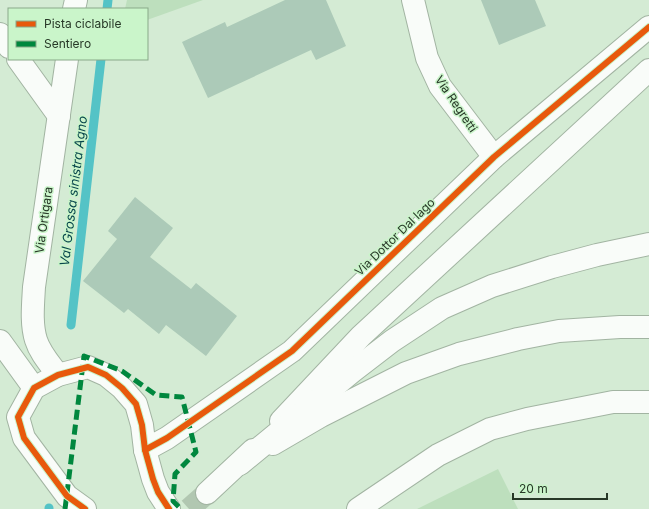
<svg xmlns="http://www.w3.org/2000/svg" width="649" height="509" font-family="Inter,sans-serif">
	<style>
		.green { fill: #bddfbd }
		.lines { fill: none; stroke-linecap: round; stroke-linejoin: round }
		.stream { stroke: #54c3c6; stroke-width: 9 }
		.building { fill: #accab8 }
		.major-tunnel { stroke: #b1c7b1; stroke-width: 22; stroke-dasharray: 22 11; stroke-linecap: butt }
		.minor-casing { stroke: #a2b4a2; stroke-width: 24 }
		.major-casing { stroke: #a2b4a2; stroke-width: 24 }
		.highway-casing { stroke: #a2b4a2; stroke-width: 24 }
		.minor { stroke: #f9fcf9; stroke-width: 22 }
		.major { stroke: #f9fcf9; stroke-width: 22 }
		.highway { stroke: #f9fcf9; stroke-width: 22 }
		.quiet { stroke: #00873e; stroke-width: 5; stroke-dasharray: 10 5; stroke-linecap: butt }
		.cycleway-casing { stroke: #caf5ca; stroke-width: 8 }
		.cycleway { stroke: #e8590c; stroke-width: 6 }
		.labels { text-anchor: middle; stroke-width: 3; stroke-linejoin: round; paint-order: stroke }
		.street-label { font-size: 12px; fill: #273827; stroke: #caf5ca }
		.water-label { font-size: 13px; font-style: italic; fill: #09464c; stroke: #caf5ca }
	</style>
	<rect width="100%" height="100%" fill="#d4ebd4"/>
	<g class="green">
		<path d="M127 0H203L147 20V9H125Z"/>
		<path d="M498 469 518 509H417Z"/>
	</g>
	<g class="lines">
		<g class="stream">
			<path d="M107 9 108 0"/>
			<path d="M71 325 101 59"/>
			<path d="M49 509V508"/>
		</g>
	</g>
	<g class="building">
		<path d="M285 0H326L346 46 316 60 311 50 208 98 182 42 225 22 227 27Z"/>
		<path d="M481 0H535L546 26 499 45Z"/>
		<path d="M135 197 173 228 150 257 191 289 196 283 237 316 206 356 166 325 159 334 128 309 124 313 83 281 117 239 108 231Z"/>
	</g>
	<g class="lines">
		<path class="major-tunnel" d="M189 509 207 493"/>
		<g class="minor-casing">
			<g id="minor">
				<path d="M413 0 427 58 440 86 494 157"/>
				<path d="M74 9 76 0"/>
				<path d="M0 34 9 47"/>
				<path d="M18 59 59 116"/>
				<path d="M0 341 34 388"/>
				<path d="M58 375C50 364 40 353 36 340 31 324 33 305 34 287L67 59"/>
				<path d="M145 450 167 438 292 351 494 157 649 27"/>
				<path d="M85 509 67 496 24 438 18 417 34 388 58 375 88 367 106 375 122 388 136 404 142 425 145 450 153 479 158 492 169 509"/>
				<path d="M358 509 438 455 490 429 527 419 613 402H649"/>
			</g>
		</g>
		<g class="major-casing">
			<g id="major">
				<path d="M281 421 361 336 649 70"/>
				<path d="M273 444 321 416 406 373 459 354 518 339 559 331 620 327H649"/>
				<path d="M207 493 253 450"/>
			</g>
		</g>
		<g class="highway-casing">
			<path id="highway" d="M240 464 353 371 392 341 442 308 492 286 552 267 597 255 649 244"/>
		</g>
		<use href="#minor" class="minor"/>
		<use href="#major" class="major"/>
		<use href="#highway" class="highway"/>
		<path class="quiet" d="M65 509 84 356 122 371 156 395 182 397 196 452 175 474 173 501 181 509"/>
		<g class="cycleway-casing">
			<g id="cycleway">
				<path d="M145 450 167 438 292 351 494 157 649 27"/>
				<path d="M85 509 67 496 24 438 18 417 34 388 58 375 88 367 106 375 122 388 136 404 142 425 145 450 153 479 158 492 169 509"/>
			</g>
		</g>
		<use href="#cycleway" class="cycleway"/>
	</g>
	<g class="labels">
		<g class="street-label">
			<text transform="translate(456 104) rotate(56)" y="4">Via Regretti</text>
			<text transform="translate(44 220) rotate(-82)" y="4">Via Ortigara</text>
			<text transform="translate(395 237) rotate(-44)" y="4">Via Dottor Dal lago</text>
		</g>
		<g class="water-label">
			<text transform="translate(73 191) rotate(-83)" y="5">Val Grossa sinistra Agno</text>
		</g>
	</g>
	<rect x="8" y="8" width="140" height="52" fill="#caf5ca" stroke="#89a989"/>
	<rect x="16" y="21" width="20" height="6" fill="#e8590c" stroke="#89a989"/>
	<text x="44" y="28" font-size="12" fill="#273827">Pista ciclabile</text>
	<rect x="16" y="41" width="20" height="6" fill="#00873e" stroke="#89a989"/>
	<text x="44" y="48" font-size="12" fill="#273827">Sentiero</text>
	<path d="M513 493v6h94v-6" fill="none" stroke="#273827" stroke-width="2"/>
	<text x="519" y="493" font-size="12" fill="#273827" stroke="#caf5ca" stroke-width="3" paint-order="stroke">20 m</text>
</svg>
